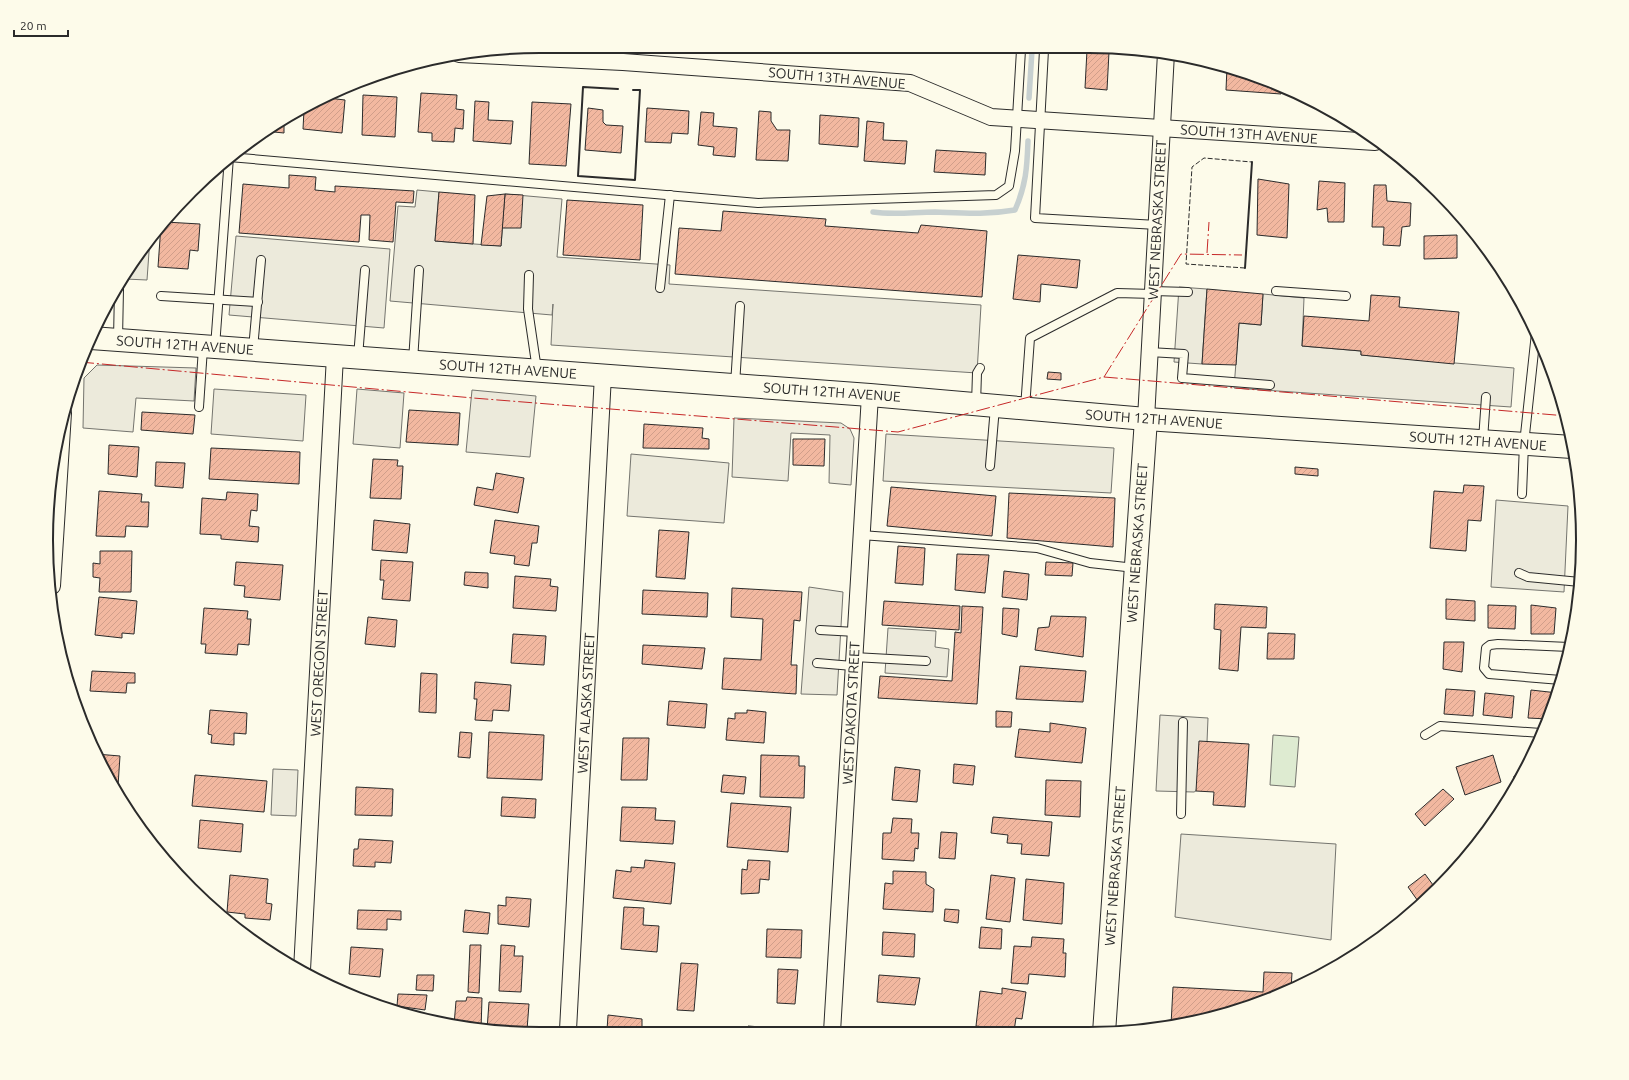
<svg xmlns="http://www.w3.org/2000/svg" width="1629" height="1080" font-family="Ubuntu,sans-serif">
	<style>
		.garden { fill: #deebd1; stroke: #74746e }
		.parking { fill: #eceadb; stroke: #74746e }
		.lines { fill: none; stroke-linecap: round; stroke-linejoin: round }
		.stream { stroke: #c7d0d0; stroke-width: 5.5 }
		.building { fill: url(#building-hatch); stroke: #2b2b2b }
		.lane-casing { stroke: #2b2b2b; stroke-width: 10 }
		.street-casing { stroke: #2b2b2b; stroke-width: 18 }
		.secondary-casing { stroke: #2b2b2b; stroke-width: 24 }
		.lane { stroke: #fdfbea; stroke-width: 8 }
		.street { stroke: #fdfbea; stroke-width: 16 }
		.secondary { stroke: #fdfbea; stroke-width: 22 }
		.fence { stroke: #2b2b2b; stroke-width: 1; stroke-dasharray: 5 2; stroke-linecap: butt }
		.wall { stroke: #2b2b2b; stroke-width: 2 }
		.power { stroke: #c62828; stroke-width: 1; stroke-dasharray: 14 3 2 3; stroke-linecap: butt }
		.labels { text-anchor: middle; stroke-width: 3; stroke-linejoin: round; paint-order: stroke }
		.street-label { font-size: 14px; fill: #2b2b2b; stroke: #fdfbea }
		.rim { fill: none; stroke: #2b2b2b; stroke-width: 2 }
	</style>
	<defs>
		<pattern id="building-hatch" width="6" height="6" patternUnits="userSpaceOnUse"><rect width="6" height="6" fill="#f2b8a0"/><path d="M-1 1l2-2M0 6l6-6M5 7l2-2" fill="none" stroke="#d09e8a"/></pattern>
	</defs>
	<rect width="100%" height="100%" fill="#fdfbea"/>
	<path class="garden" d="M1273 735 1299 737 1295 787 1270 785Z"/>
	<g class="parking">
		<path d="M417 190 439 192 435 241 501 246 505 194 562 199 557 257 670 265 669 284 981 305 977 373 551 345 553 304 552 315 390 301 398 206 415 207Z"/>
		<path d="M236 236 390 249 384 328 229 315Z"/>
		<path d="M150 238 147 280 125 279 148 239Z"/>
		<path d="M1179 287 1207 289 1202 364 1174 362Z"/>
		<path d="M1263 294 1304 298 1302 346 1361 351V355L1514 368 1511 407 1234 388 1239 323 1261 325Z"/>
		<path d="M97 365 196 368 194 401 136 398 133 432 83 428 84 378Z"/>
		<path d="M214 389 306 395 303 441 211 434Z"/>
		<path d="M357 389 404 393 400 448 353 444Z"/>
		<path d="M472 390 536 396 530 457 466 452Z"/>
		<path d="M734 418 841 423 850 429 854 438 851 485 829 483 830 435 791 433 788 481 732 477Z"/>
		<path d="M886 434 1114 448 1111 493 883 481Z"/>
		<path d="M631 454 729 463 724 523 627 516Z"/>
		<path d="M1496 500 1568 506 1564 592 1491 587Z"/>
		<path d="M809 587 843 592 837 695 801 694Z"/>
		<path d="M888 628 936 631 935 647 949 649 947 677 885 673Z"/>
		<path d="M1160 715 1208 718 1207 742 1196 791 1194 792 1156 791Z"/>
		<path d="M273 769 298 770 296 816 271 815Z"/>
		<path d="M1181 834 1336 844 1331 940 1175 917Z"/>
	</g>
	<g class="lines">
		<g class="stream">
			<path d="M1029 98 1032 50"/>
			<path d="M873 212C894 215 914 212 935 212 963 213 986 215 1015 210 1026 185 1027 168 1028 141"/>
		</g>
	</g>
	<g class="building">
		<path d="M1087 50 1109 52 1107 90 1085 88Z"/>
		<path d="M1227 67 1248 72 1281 86V94L1226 90Z"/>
		<path d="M421 93 457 95 456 109 464 110 463 129 455 128 454 142 432 141V133L418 132Z"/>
		<path d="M363 95 397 97 395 137 362 135Z"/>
		<path d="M328 98 345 100 342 133 303 129 304 110Z"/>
		<path d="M475 101 489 102 488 120 513 121 511 144 473 141Z"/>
		<path d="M532 102 571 104 566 166 529 164Z"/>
		<path d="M588 108 603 110V122L606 125 623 126 621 153 585 150Z"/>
		<path d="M647 108 689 111 688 134 672 133 671 143 645 142Z"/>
		<path d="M759 111 771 112V121L777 130H790L788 161 756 160Z"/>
		<path d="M701 112 714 113 713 126 737 128 735 157 713 155 714 147 698 145Z"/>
		<path d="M820 115 859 118 858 147 819 144Z"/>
		<path d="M284 120V133L264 131 265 129Z"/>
		<path d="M867 121 884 123 883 140 907 141 905 164 864 161Z"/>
		<path d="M936 150 986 153 985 175 934 172Z"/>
		<path d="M289 175 316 177 315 190 335 192V186L414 191 413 203 396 202 393 242 369 240 370 215H361L359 242 239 233 243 184 289 188Z"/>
		<path d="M1258 179 1289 184 1287 238 1257 235Z"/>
		<path d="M1319 181 1345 183 1344 222H1328L1327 208 1317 210Z"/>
		<path d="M1374 185H1386L1387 201 1411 203 1410 226 1402 227 1400 246 1383 245 1384 227H1372Z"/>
		<path d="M439 192 475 195 473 244 435 241Z"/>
		<path d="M505 194 523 195 521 228H502Z"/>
		<path d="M505 194 501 246 481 245 487 196Z"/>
		<path d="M567 200 643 205 640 260 563 255Z"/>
		<path d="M723 211 826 219 825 226 918 233 921 225 987 231 982 297 675 274 679 228 721 231Z"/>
		<path d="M165 222 200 224 198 251 190 250 188 269 158 267 161 225Z"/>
		<path d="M1457 235V258L1424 259V236Z"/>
		<path d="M1018 255 1080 260 1077 288 1041 284 1040 302 1013 299Z"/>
		<path d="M1207 289 1263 294 1261 325 1239 323 1236 365 1202 364Z"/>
		<path d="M1371 295 1400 297 1399 307 1459 312 1454 364 1361 355V351L1302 346 1304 316 1369 321Z"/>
		<path d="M1048 372 1061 373V380L1047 379Z"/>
		<path d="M409 410 460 413 458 445 406 442Z"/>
		<path d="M142 412 195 415 193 434 141 430Z"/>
		<path d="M644 424 703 428 702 438 709 439V449L643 448Z"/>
		<path d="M793 439H825L824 466 793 465Z"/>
		<path d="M109 445 139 447 137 477 108 474Z"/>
		<path d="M211 448 300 452 299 484 209 479Z"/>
		<path d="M373 459 398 460 397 466H403L401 499 370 498Z"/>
		<path d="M156 462 185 463 183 488 155 486Z"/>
		<path d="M1295 467 1318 469V476L1295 474Z"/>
		<path d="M496 473 524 478 518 513 474 505 477 487 493 490Z"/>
		<path d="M1464 485 1484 486 1481 521 1468 520 1466 551 1430 548 1434 491 1463 493Z"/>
		<path d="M891 487 996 496 992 536 887 526Z"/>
		<path d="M99 491 142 494 141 502H149L148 527 126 526 125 537 96 536Z"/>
		<path d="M227 492 258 494 257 511 251 510 249 526 259 527 258 542 221 539V535L200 534 202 498 226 500Z"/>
		<path d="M1009 493 1115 498 1113 547 1007 538Z"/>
		<path d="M374 520 410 524 407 553 372 550Z"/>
		<path d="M495 520 539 526 537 543H532L529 566 514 564 515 556 490 553Z"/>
		<path d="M659 530 689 532 685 579 656 577Z"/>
		<path d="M898 546 925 548 923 585 895 583Z"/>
		<path d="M100 551H132L131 592H99L100 578 93 577V563L100 564Z"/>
		<path d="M957 554 989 555 985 593 955 590Z"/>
		<path d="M381 560 413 562 410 601 382 599 384 580H380Z"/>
		<path d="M236 562 283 565 280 600 244 597 245 586 234 585Z"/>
		<path d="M1046 562 1073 563 1072 576 1045 575Z"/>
		<path d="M1004 571 1029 574 1027 600 1002 597Z"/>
		<path d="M465 572 488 573V588L464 585Z"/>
		<path d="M515 576 551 579 550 586 558 587 556 611 513 608Z"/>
		<path d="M732 588 802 592 800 621 794 620 791 665H797L796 694 722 689 724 658 761 660 763 619 731 617Z"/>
		<path d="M643 590 708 593 707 617 642 614Z"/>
		<path d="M99 597 137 601 134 634 122 633V638L95 635Z"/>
		<path d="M1446 599 1475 601V621L1446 619Z"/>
		<path d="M884 601 960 606 959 630 882 625Z"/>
		<path d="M1215 604 1267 607 1266 628 1241 627 1238 671 1219 669 1221 630 1214 629Z"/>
		<path d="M1488 605 1516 606 1515 629 1488 628Z"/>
		<path d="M1531 605 1556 608 1554 634H1531Z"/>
		<path d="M962 606 983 607 977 704 878 698 880 676 952 681 955 632 961 633Z"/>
		<path d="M204 608 248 611 247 619H251L249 645 238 644 237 655 205 653 206 644H201Z"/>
		<path d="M1003 608 1019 609 1017 637 1002 634Z"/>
		<path d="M1574 609H1578L1573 631H1571Z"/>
		<path d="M1051 616 1086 617 1083 657 1035 650 1038 628 1049 627Z"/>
		<path d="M368 617 397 620 395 647 365 644Z"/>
		<path d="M1268 633 1295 634 1294 659H1267Z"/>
		<path d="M513 634 546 636 544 665 511 663Z"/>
		<path d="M1444 642H1464L1462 672 1443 669Z"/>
		<path d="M643 645 705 648 702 669 642 664Z"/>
		<path d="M1020 666 1086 671 1083 702 1016 699Z"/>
		<path d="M92 671 135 673V683H127L126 693 90 691Z"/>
		<path d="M421 673 437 674 436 713 419 712Z"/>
		<path d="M475 682 511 685 509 711 493 710 492 721 475 720 477 699H474Z"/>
		<path d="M1446 689 1475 691 1473 716 1444 714Z"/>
		<path d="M1531 690 1558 693 1548 719 1528 718Z"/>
		<path d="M1485 693 1514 696 1512 718 1483 715Z"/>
		<path d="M669 701 707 704 705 728 667 725Z"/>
		<path d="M210 710 247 713 246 734 234 733V745L211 743 212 735 208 734Z"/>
		<path d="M747 710 766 712 764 743 726 740 728 718 735 719V713H747Z"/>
		<path d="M996 711 1012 712 1011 727H996Z"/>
		<path d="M1050 723 1086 728 1082 763 1015 757 1019 729 1050 732Z"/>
		<path d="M460 732 472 733 470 758 458 757Z"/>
		<path d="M489 732 544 735 542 780 487 778Z"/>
		<path d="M623 738H649L647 780H621Z"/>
		<path d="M1199 741 1249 744 1245 807 1213 805 1214 792 1196 791Z"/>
		<path d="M96 754 120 756 118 786 111 785Z"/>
		<path d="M761 755 799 756V766H805L804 798 760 797Z"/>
		<path d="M1493 755 1501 782 1465 795 1456 767Z"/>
		<path d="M954 764 975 766 973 785 953 783Z"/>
		<path d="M895 767 920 770 917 802 892 800Z"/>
		<path d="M195 775 267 781 264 812 192 806Z"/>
		<path d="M723 775 746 777 744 794 721 792Z"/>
		<path d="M1522 775 1517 787 1513 793 1514 776Z"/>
		<path d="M1046 780 1081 781 1080 817 1045 815Z"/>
		<path d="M356 787 393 789 392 816 355 815Z"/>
		<path d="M1443 789 1454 799 1425 826 1415 814Z"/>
		<path d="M502 797 536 799 535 818 501 816Z"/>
		<path d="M731 803 791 807 788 852 727 847Z"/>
		<path d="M622 807 656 808 655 820 675 821 673 844 620 841Z"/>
		<path d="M993 817 1052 822 1049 856 1021 854 1022 844 1007 843 1008 835 991 833Z"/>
		<path d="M893 818 912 819 911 833H919L918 849 915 848 914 861 882 859 883 833H891Z"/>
		<path d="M200 820 243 824 241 852 198 848Z"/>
		<path d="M941 832 957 833 955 859 939 858Z"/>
		<path d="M359 839 393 841 391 863 375 862V867L353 866 354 849H358Z"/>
		<path d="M645 860 675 863 671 904 613 898 616 870 631 872V867L644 868Z"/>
		<path d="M748 860 770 861 769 880 760 879 759 893 741 894 742 869 747 870Z"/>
		<path d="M893 871 926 872V884L934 889 933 912 883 909 885 883 893 884Z"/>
		<path d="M1425 874 1436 889 1420 904 1408 887Z"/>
		<path d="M230 875 268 879 266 903 272 904 270 920 245 918V914L227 912Z"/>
		<path d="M991 875 1015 878 1010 922 986 919Z"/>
		<path d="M1026 879 1064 883 1062 924 1023 920Z"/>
		<path d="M506 897 531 899 529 927 498 924V905L506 906Z"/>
		<path d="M624 907 644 908 643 925 659 926 657 952 621 949Z"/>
		<path d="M945 909 959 910 958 923 944 921Z"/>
		<path d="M358 910 401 911V920L387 919V930L357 929Z"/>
		<path d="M465 910 490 913 488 934 463 932Z"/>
		<path d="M981 927 1002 929 1001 949 979 948Z"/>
		<path d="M767 929 802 930 801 958 766 957Z"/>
		<path d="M883 932 915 934 914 957 882 955Z"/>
		<path d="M1032 937 1064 939 1063 953H1066L1065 977 1029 974 1028 984 1011 983 1014 946 1031 947Z"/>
		<path d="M470 945H481L479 993 468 992Z"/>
		<path d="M501 945 515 946 514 956H523L521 992 499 991Z"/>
		<path d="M351 947 383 949 380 977 349 974Z"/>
		<path d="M681 963 698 964 694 1011 677 1010Z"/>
		<path d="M778 969 798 970 795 1004 777 1003Z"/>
		<path d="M1264 972 1292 973 1291 989 1217 1017 1171 1025 1173 987 1263 992Z"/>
		<path d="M417 975H434L433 991 416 990Z"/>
		<path d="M879 975 920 978 915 1005 877 1002Z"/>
		<path d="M1002 988 1026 992 1022 1019 1016 1018 1014 1031 976 1026 980 991 1002 994Z"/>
		<path d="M398 994 427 995 425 1010 397 1006Z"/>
		<path d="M467 997 482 998 481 1030 454 1025 456 1001H466Z"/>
		<path d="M489 1002 529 1004 527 1030H487Z"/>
		<path d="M608 1015 642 1019V1031L607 1030Z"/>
		<path d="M748 1026 787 1029 786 1031H747Z"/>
	</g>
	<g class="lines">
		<g class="lane-casing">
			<g id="lane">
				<path d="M1044 50 1035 218 1157 225"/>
				<path d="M229 157 758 203 996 195 1009 186 1015 151 1021 50"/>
				<path d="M529 275 528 309 537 370"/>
				<path d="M660 288 670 195"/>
				<path d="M1153 291 1188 292"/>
				<path d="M1276 291 1346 296"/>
				<path d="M161 296 258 302"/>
				<path d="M118 339 119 289"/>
				<path d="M215 347 229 157"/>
				<path d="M253 349 261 260"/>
				<path d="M1149 352 1184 354 1182 378 1270 385"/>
				<path d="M358 357 365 270"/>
				<path d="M413 361 419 270"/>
				<path d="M735 385 740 306"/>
				<path d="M976 404 977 373 980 368"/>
				<path d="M199 407 203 348"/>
				<path d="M1025 408 1030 338 1117 293 1153 294"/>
				<path d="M1483 440 1486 397"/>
				<path d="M990 466 995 407"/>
				<path d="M1522 494 1524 444 1536 333"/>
				<path d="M861 535 1037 548 1090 563 1135 568"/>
				<path d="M1519 573 1528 577 1580 582"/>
				<path d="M820 630 856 632"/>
				<path d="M854 657 926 661"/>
				<path d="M817 663 853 666"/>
				<path d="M1561 680 1489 674 1484 668 1486 648 1490 645 1498 644 1569 647"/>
				<path d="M1425 735 1440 726 1541 733"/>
				<path d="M1181 814 1183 722"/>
			</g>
		</g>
		<g class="street-casing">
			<g id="street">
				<path d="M459 54 623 62 910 83 991 117 1375 142"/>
				<path d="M1146 419 1166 53"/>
				<path d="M52 586 63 413"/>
				<path d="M302 970 335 356"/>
				<path d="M568 1030 603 375"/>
				<path d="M832 1032 870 395"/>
			</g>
		</g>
		<g class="secondary-casing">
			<g id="secondary">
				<path d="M91 338 870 395 1146 419 1572 447"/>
				<path d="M1104 1033 1146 419"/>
			</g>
		</g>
		<use href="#lane" class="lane"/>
		<use href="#street" class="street"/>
		<use href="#secondary" class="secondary"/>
		<path class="fence" d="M1245 268 1186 264 1192 167 1204 158 1252 162"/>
		<g class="wall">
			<path d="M618 89 583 87 578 176 635 180 640 90H633"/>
			<path d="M1245 268 1252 162"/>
		</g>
		<g class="power">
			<path d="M1207 253 1209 222"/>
			<path d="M80 362 473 398 898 432 1104 377 1567 416"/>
			<path d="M1104 377 1181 254 1242 255"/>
		</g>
	</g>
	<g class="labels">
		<g class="street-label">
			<text transform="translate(837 78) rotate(5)" y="5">SOUTH 13TH AVENUE</text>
			<text transform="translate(1249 134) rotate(4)" y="5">SOUTH 13TH AVENUE</text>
			<text transform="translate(1157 220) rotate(-87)" y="5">WEST NEBRASKA STREET</text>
			<text transform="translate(185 345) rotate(4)" y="5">SOUTH 12TH AVENUE</text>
			<text transform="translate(508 369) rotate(4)" y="5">SOUTH 12TH AVENUE</text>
			<text transform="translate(832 392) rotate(4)" y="5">SOUTH 12TH AVENUE</text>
			<text transform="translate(1154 419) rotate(4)" y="5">SOUTH 12TH AVENUE</text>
			<text transform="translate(1478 441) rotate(4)" y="5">SOUTH 12TH AVENUE</text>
			<text transform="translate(1137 543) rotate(-86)" y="5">WEST NEBRASKA STREET</text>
			<text transform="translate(319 663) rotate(-87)" y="5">WEST OREGON STREET</text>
			<text transform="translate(586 703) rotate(-87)" y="5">WEST ALASKA STREET</text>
			<text transform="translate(851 713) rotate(-87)" y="5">WEST DAKOTA STREET</text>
			<text transform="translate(1115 866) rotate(-86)" y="5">WEST NEBRASKA STREET</text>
		</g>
	</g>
	<path d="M0 0H1629V1080H0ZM540 53H1089A487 487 0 0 1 1576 540V540A487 487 0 0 1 1089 1027H540A487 487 0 0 1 53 540V540A487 487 0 0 1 540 53Z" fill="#fdfbea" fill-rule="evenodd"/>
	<path class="rim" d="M540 53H1089A487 487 0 0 1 1576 540V540A487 487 0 0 1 1089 1027H540A487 487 0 0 1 53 540V540A487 487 0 0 1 540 53Z"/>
	<path d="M14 30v6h54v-6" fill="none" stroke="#2b2b2b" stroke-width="2"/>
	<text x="20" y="30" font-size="12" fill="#2b2b2b" stroke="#fdfbea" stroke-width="3" paint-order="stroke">20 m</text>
</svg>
